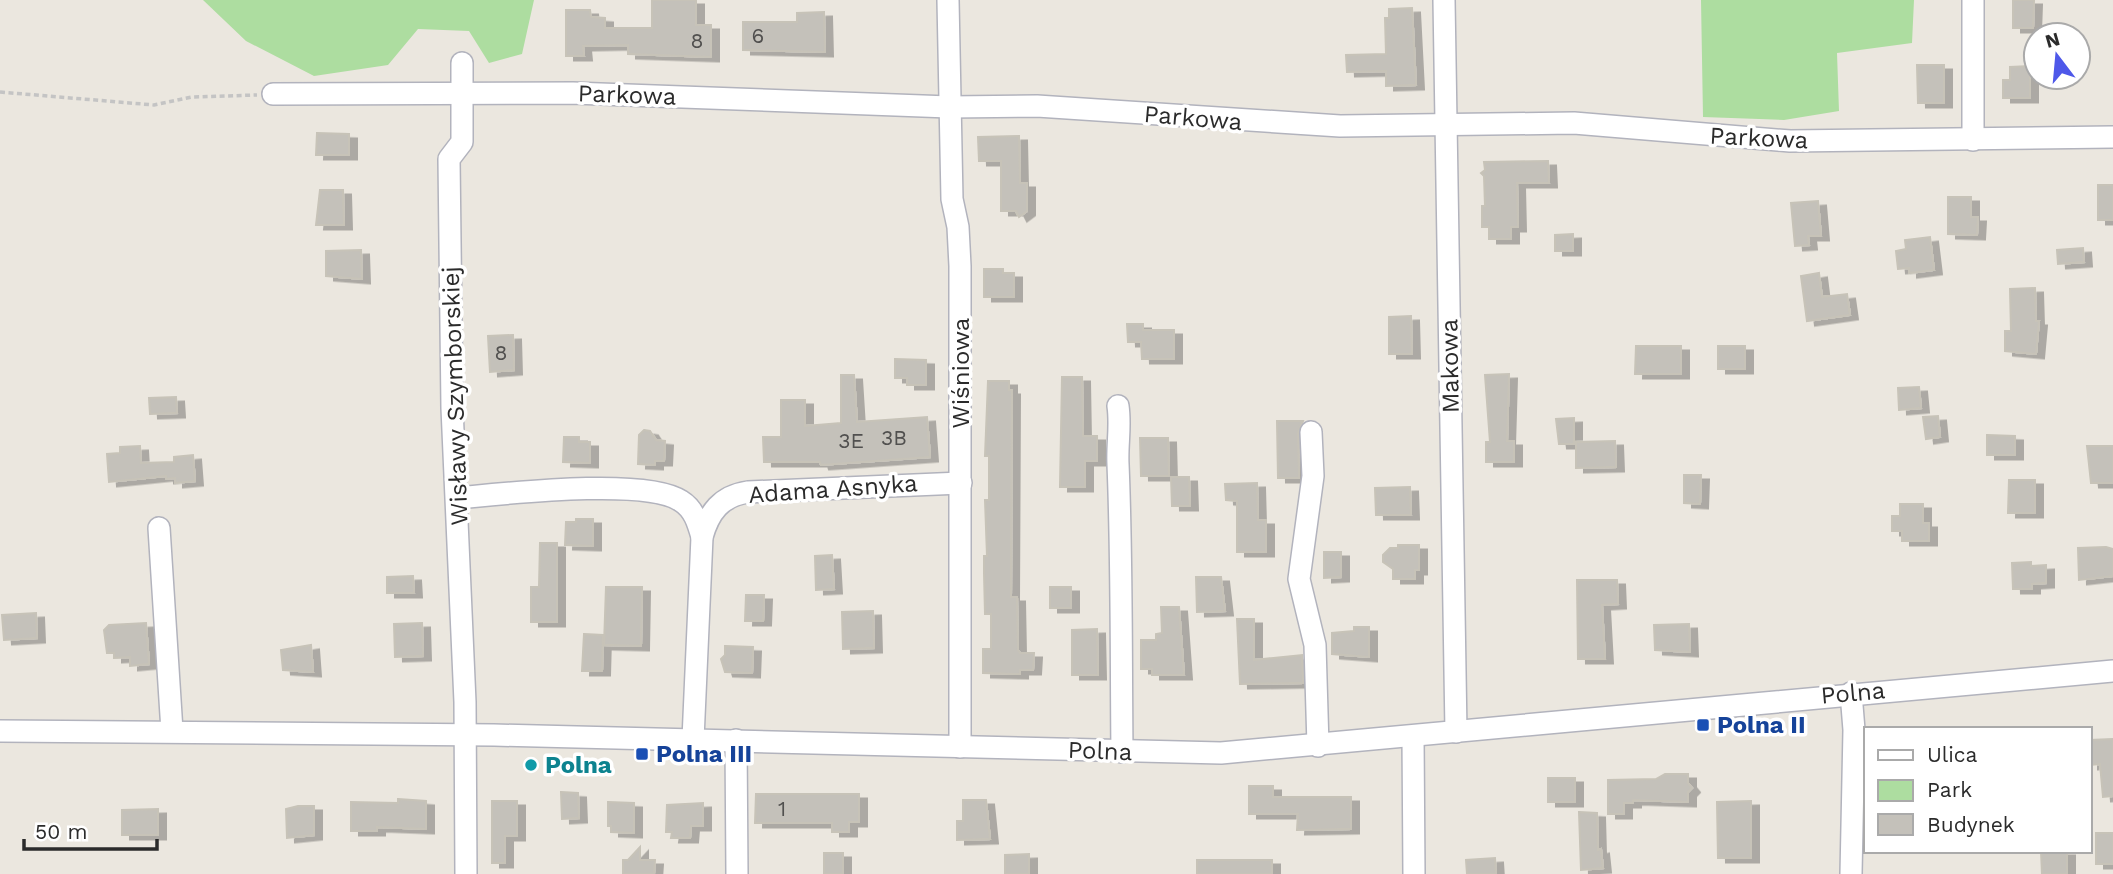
<svg xmlns="http://www.w3.org/2000/svg" width="2113" height="874" font-family="'Work Sans',sans-serif">
	<style>
		.green { fill: #addda0 }
		.building { fill: #c4c1ba; stroke: #c7c3b8; stroke-width: 2; filter: url(#shadow) }
		.lines { fill: none; stroke-linecap: round; stroke-linejoin: round }
		.minor-casing { stroke: #b2b3bd; stroke-width: 24 }
		.path { stroke: #c4c4c4; stroke-width: 3.5; stroke-dasharray: 5 3.5; stroke-linecap: butt }
		.minor { stroke: #fff; stroke-width: 21 }
		.transit-dot { fill: #1a4fb4; stroke: #fff; stroke-width: 2.5 }
		.culture-dot { fill: #0f9aa8; stroke: #fff; stroke-width: 2.5 }
		.labels { text-anchor: middle; stroke-width: 7; stroke-linejoin: round; paint-order: stroke }
		.number-label { font-size: 21px; fill: #51504f }
		.street-label { font-size: 24px; fill: #2b2b2b; stroke: #fff }
		.transit-label { font-size: 24px; font-weight: bold; fill: #164399; stroke: #fff; text-anchor: start }
		.culture-label { font-size: 24px; font-weight: bold; fill: #0d838f; stroke: #fff; text-anchor: start }
	</style>
	<defs>
		<filter id="shadow"><feDropShadow dx="8" dy="4.5" stdDeviation="0" flood-color="#0004"/></filter>
	</defs>
	<rect width="100%" height="100%" fill="#ebe7df"/>
	<g class="green">
		<path d="M203 0H534L522 54 489 63 469 31 418 29 388 65 314 76 246 41Z"/>
		<path d="M1701 0H1914L1912 43 1837 53 1839 111 1784 120 1703 117Z"/>
	</g>
	<g class="building">
		<path d="M652 0H696V25H711V57L628 54V45L583 46 584 56H566V10H590L591 17 605 18V28H652Z"/>
		<path d="M2013 0H2034L2033 28H2013Z"/>
		<path d="M1412 8 1416 85 1386 86V71L1347 72 1346 55 1386 54 1385 18H1389V9Z"/>
		<path d="M824 12 825 52 743 50V22H797V13Z"/>
		<path d="M1917 65H1944V103H1918Z"/>
		<path d="M2030 66V98H2003V80H2010V67Z"/>
		<path d="M317 133 349 134V155H316Z"/>
		<path d="M1019 136 1020 183H1027V211L1019 217 1016 211H1001V161H979L978 137Z"/>
		<path d="M1548 161 1549 183H1517L1518 227H1511V239H1489V227H1482V206H1485L1484 176 1481 173 1485 170 1484 162Z"/>
		<rect x="2098" y="185" width="15" height="35"/>
		<path d="M320 190H343L344 225H316Z"/>
		<path d="M1948 197H1971V217H1978L1977 235 1948 234Z"/>
		<path d="M1818 201 1821 236H1808L1809 245 1795 246 1791 203Z"/>
		<path d="M1573 234V251H1555V235Z"/>
		<path d="M1930 237 1934 270 1909 273V268L1898 269 1896 251 1906 249 1905 240Z"/>
		<path d="M2083 248 2084 262 2058 264 2057 250Z"/>
		<path d="M361 250 362 279 326 276V251Z"/>
		<path d="M984 269H1003V273H1014V297H984Z"/>
		<path d="M1819 273 1822 297 1847 294 1850 315 1807 321 1801 276Z"/>
		<path d="M2035 288 2036 321H2039L2036 354 2005 351V331H2011L2010 289Z"/>
		<path d="M1411 316 1412 354H1389V317Z"/>
		<path d="M1127 324H1143V330H1174V359H1142L1141 342H1128Z"/>
		<path d="M513 335 514 370 490 372 488 336Z"/>
		<path d="M1636 346H1681V374H1635Z"/>
		<rect x="1718" y="346" width="27" height="23"/>
		<path d="M895 359 926 360V385H907V378H895Z"/>
		<path d="M1509 374 1507 441H1514V462H1486V442H1490L1485 375Z"/>
		<path d="M841 375H854L857 422 927 417 930 457 821 465 820 462H764L763 437H781V400H805V426L841 423Z"/>
		<path d="M1062 377H1082L1083 436H1097V461H1085V487H1060Z"/>
		<path d="M988 381H1009V390H1012L1011 597H1017L1018 650 1020 653H1034L1033 670H1020V674L983 673V649H991V614H985L984 573V556H987L985 500H989V456H985Z"/>
		<path d="M1919 387 1921 408 1899 410 1898 388Z"/>
		<path d="M176 397 177 413 150 414 149 398Z"/>
		<path d="M1938 416 1940 437 1926 439 1923 417Z"/>
		<path d="M1574 418V444H1559L1556 419Z"/>
		<path d="M1277 421H1303L1298 433 1299 478H1278Z"/>
		<path d="M644 430 650 431 656 440 665 441 664 461H655V465L638 464 639 435Z"/>
		<path d="M1987 435 2015 436V455H1987Z"/>
		<path d="M564 437H579V442H590V463L563 462Z"/>
		<path d="M1140 438H1168L1169 476H1141Z"/>
		<path d="M1615 441 1616 467 1576 468V442Z"/>
		<path d="M140 446 141 463 174 462V457L193 455 195 481 175 483V478L166 479V476L109 482 107 454 120 453V447Z"/>
		<path d="M2087 446H2113V483H2091Z"/>
		<path d="M1684 475H1701L1700 504 1684 503Z"/>
		<path d="M1171 477H1189L1190 506H1172Z"/>
		<path d="M2009 480H2035V513H2008Z"/>
		<path d="M1257 483 1258 520H1266V552H1237V501L1226 500 1225 484Z"/>
		<path d="M1410 487 1411 515H1376L1375 488Z"/>
		<path d="M1900 504H1923V523H1929V541H1902V531H1892V516H1900Z"/>
		<path d="M576 519H593V546L565 545 566 522H576Z"/>
		<path d="M540 543H557V622H531V587H539Z"/>
		<path d="M1398 545H1419V570H1415V579H1393V569L1383 562V555L1390 548H1398Z"/>
		<path d="M2106 547 2113 549V576L2079 580 2078 548Z"/>
		<path d="M1324 552H1341V577L1324 578Z"/>
		<path d="M832 555 834 589 816 590 815 556Z"/>
		<path d="M2031 562V566L2046 565V583L2032 584V589H2013L2012 563Z"/>
		<path d="M413 576 414 593H387V577Z"/>
		<path d="M1196 577H1221L1225 611 1197 612Z"/>
		<path d="M1577 580H1617L1618 604 1602 605 1605 659H1578Z"/>
		<path d="M606 587H642L641 646 604 645Z"/>
		<rect x="1050" y="587" width="21" height="21"/>
		<path d="M746 595H764L763 621H745Z"/>
		<path d="M1161 607H1179L1184 675H1152V669H1141V640H1156V634L1162 633Z"/>
		<path d="M873 611 874 648 843 649 842 612Z"/>
		<path d="M36 613 37 638 4 640 2 615Z"/>
		<path d="M1237 619H1254V660L1302 655 1303 683 1240 684Z"/>
		<path d="M146 623 149 664 130 666V657L114 658V653H107L104 630 109 625Z"/>
		<path d="M422 623 423 656 395 657 394 624Z"/>
		<path d="M1689 624 1690 652 1655 650 1654 625Z"/>
		<path d="M1354 627H1369V657L1332 654V633L1354 631Z"/>
		<path d="M1097 629 1098 675H1072V630Z"/>
		<path d="M584 634 603 635 602 671H582Z"/>
		<path d="M311 645 313 672 283 670 281 650Z"/>
		<path d="M725 646 753 647 752 673 725 672 721 659 725 655Z"/>
		<path d="M2113 739V796L2103 797 2100 764 2090 765V740Z"/>
		<path d="M1665 774H1688V783L1692 788 1688 792V802L1633 800V803H1624V814H1608V780L1656 779Z"/>
		<rect x="1548" y="778" width="27" height="24"/>
		<path d="M1249 786H1273V797H1351V829L1297 830 1298 814H1249Z"/>
		<path d="M561 792 578 793 579 818 562 819Z"/>
		<path d="M756 794H859V822H849V832H832V823H755Z"/>
		<path d="M398 799 426 801V829L377 827V831H351V802L398 803Z"/>
		<path d="M963 800H986L990 839 957 840V821H963Z"/>
		<path d="M492 801H517V836H505V863H492Z"/>
		<path d="M1751 801V858H1718L1717 802Z"/>
		<path d="M608 802 634 803V833L611 832V826H608Z"/>
		<path d="M703 803V826H691L690 838H671L672 832H666L667 805Z"/>
		<path d="M298 806H314V835L287 838 286 809Z"/>
		<path d="M158 809V835H122V810Z"/>
		<path d="M1579 812 1597 813 1598 850 1601 849 1603 868 1581 870Z"/>
		<rect x="2096" y="833" width="17" height="31"/>
		<path d="M640 847V860H655L654 874H623V860H628Z"/>
		<path d="M2041 851H2067V874H2042Z"/>
		<rect x="824" y="853" width="19" height="21"/>
		<path d="M1029 854V874H1005V855Z"/>
		<path d="M1495 858 1496 874H1467L1466 860Z"/>
		<rect x="1197" y="860" width="75" height="14"/>
	</g>
	<g class="lines">
		<g class="minor-casing">
			<g id="minor">
				<path d="M948 0 952 199 958 227 960 266V747"/>
				<path d="M1444 0 1456 732"/>
				<path d="M1973 0V140"/>
				<path d="M462 63V142L449 159 452 408 465 702 466 874"/>
				<path d="M273 94 573 93 949 107 1037 106 1340 126 1574 123 1790 141 2113 137"/>
				<path d="M1118 406C1121 426 1117 444 1118 464 1122 560 1121 656 1122 752"/>
				<path d="M1311 432 1313 476 1299 579 1315 645 1318 746"/>
				<path d="M457 498C502 494 646 477 681 501 694 509 698 523 702 537"/>
				<path d="M159 528 172 731"/>
				<path d="M1851 693 1854 730 1851 874"/>
				<path d="M0 731 494 735 1221 753 2113 671"/>
				<path d="M1413 736 1414 874"/>
				<path d="M693 739 702 537C709 512 721 496 748 492L961 483"/>
				<path d="M736 740 737 874"/>
			</g>
		</g>
		<path class="path" d="M0 92 154 105 192 97 257 95"/>
		<use href="#minor" class="minor"/>
	</g>
	<g class="transit-dot">
		<rect x="1696" y="718" width="14" height="14" rx="3.5"/>
		<rect x="635" y="747" width="14" height="14" rx="3.5"/>
	</g>
	<circle class="culture-dot" cx="531" cy="765" r="7"/>
	<g class="labels">
		<g class="number-label">
			<text x="758" y="43">6</text>
			<text x="697" y="48">8</text>
			<text x="501" y="360">8</text>
			<text x="894" y="445">3B</text>
			<text x="851" y="448">3E</text>
			<text x="782" y="816">1</text>
		</g>
		<g class="street-label">
			<text transform="translate(627 95) rotate(2)" y="8">Parkowa</text>
			<text transform="translate(1193 118) rotate(5)" y="8">Parkowa</text>
			<text transform="translate(1759 138) rotate(3)" y="8">Parkowa</text>
			<text transform="translate(1450 366) rotate(-91)" y="8">Makowa</text>
			<text transform="translate(961 373) rotate(-90)" y="8">Wiśniowa</text>
			<text transform="translate(455 396) rotate(-92)" y="8">Wisławy Szymborskiej</text>
			<text transform="translate(833 489) rotate(-4)" y="8">Adama Asnyka</text>
			<text transform="translate(1853 693) rotate(-5)" y="8">Polna</text>
			<text transform="translate(1100 751) rotate(2)" y="8">Polna</text>
		</g>
		<g class="transit-label">
			<text x="1717" y="733">Polna II</text>
			<text x="656" y="762">Polna III</text>
		</g>
		<g class="culture-label">
			<text x="545" y="773">Polna</text>
		</g>
	</g>
	<rect x="1864" y="727" width="228" height="126" fill="#ffffff" stroke="#aaaaaa" stroke-width="2"/>
	<rect x="1878" y="750" width="35" height="10" fill="#ffffff" stroke="#aaaaaa" stroke-width="2"/>
	<text x="1927" y="762" font-size="21" fill="#2b2b2b">Ulica</text>
	<rect x="1878" y="780" width="35" height="21" fill="#addda0" stroke="#aaaaaa" stroke-width="2"/>
	<text x="1927" y="797" font-size="21" fill="#2b2b2b">Park</text>
	<rect x="1878" y="814" width="35" height="21" fill="#c4c1ba" stroke="#aaaaaa" stroke-width="2"/>
	<text x="1927" y="832" font-size="21" fill="#2b2b2b">Budynek</text>
	<g transform="translate(2057 56) rotate(344)"><circle r="33" fill="#ffffff" stroke="#aaaaaa" stroke-width="2"/>
	<path d="M0-5L12 26L0 18L-12 26Z" fill="#4e58e9"/>
	<text y="-10" font-size="19" font-weight="bold" text-anchor="middle" fill="#2b2b2b">N</text>
	</g>
	<path d="M24 839v10h133v-10" fill="none" stroke="#2b2b2b" stroke-width="3.5"/>
	<text x="35" y="839" font-size="21" fill="#2b2b2b" stroke="#ffffff" stroke-width="5" paint-order="stroke">50 m</text>
</svg>
